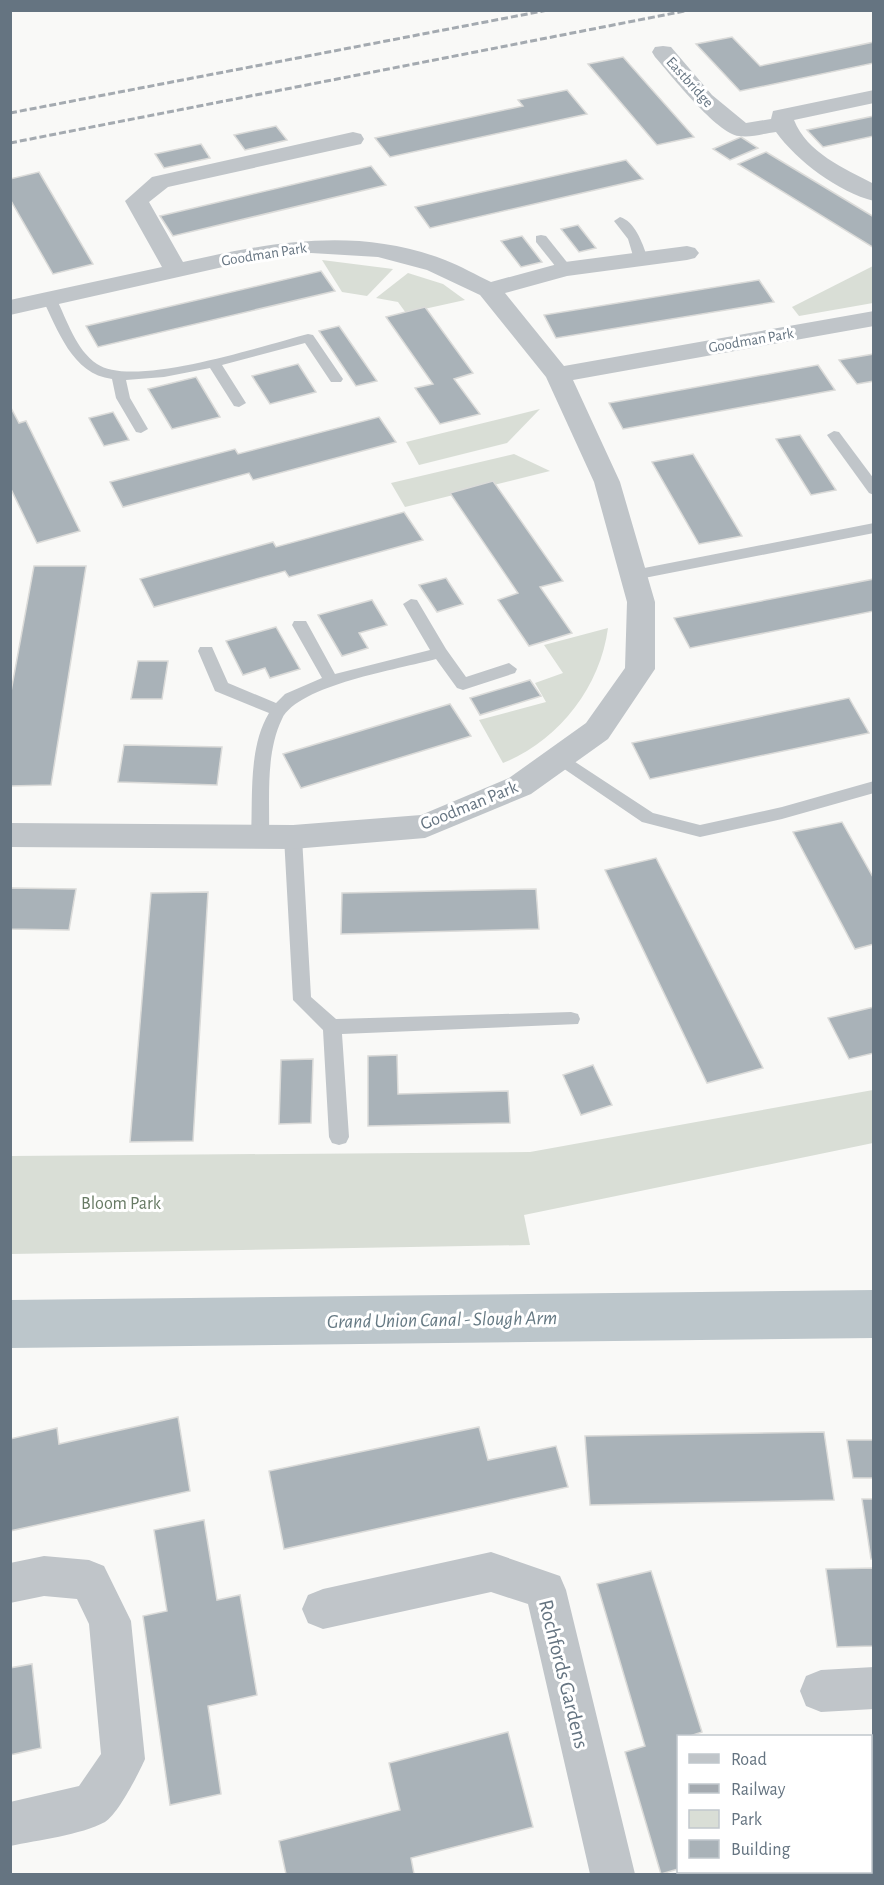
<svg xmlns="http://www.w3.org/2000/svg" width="884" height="1885" font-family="'Alegreya Sans',sans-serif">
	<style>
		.green { fill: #d9ded6 }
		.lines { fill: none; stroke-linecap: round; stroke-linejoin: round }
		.canal { fill: #bcc6cb; fill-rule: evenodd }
		.building { fill: #a9b2b8; stroke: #dbdbd9; stroke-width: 1.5 }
		.service { fill: #c0c5c9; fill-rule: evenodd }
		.minor { fill: #c0c5c9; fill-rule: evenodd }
		.rail { stroke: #a4aab0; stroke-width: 3; stroke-dasharray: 7 3; stroke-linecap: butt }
		.labels { text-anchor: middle; stroke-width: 6; stroke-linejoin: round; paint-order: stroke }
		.far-street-label { font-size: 15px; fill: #657481; stroke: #fff }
		.street-label { font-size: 18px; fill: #657481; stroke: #fff }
		.park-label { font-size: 18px; fill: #677a64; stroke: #fff }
		.water-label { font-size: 20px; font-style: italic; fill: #657983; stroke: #fff }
		.near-street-label { font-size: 21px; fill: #657481; stroke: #fff }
	</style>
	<rect width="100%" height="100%" fill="#f9f9f7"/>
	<g class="green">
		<path d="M322 260 393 269 367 296 342 292Z"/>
		<path d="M873 266V303L799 316 792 307Z"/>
		<path d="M408 273 443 284 465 300 406 313 398 302 376 298Z"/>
		<path d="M540 409 507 443 419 465 406 442Z"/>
		<path d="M514 454 550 471 405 507 391 483Z"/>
		<path d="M608 628C600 688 558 741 503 763L479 720 546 702 535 683 563 673 544 645Z"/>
		<path d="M873 1090V1143L524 1215 530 1245 11 1254V1156L530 1152Z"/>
	</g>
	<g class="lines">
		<path class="canal" d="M874 1290V1338L10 1348V1300Z"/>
	</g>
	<g class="building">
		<path d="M732 37 760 66 874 42V63L740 91 696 44Z"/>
		<path d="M623 57 694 137 657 145 588 64Z"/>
		<path d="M567 90 587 114 390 157 375 138 523 106 518 100Z"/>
		<path d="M874 116V136L823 147 807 130Z"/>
		<path d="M276 126 287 140 245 150 234 135Z"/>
		<path d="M741 137 758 148 730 160 713 149Z"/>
		<path d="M201 144 210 158 164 168 155 154Z"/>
		<path d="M766 152 874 217V248L738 164Z"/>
		<path d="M626 160 643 179 430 228 415 207Z"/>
		<path d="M371 166 386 185 173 236 160 216Z"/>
		<path d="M39 172 93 264 53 274 10 199V179Z"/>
		<path d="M578 225 596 248 579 252 561 229Z"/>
		<path d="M522 236 542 262 521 267 501 241Z"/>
		<path d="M321 271 335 291 98 347 86 326Z"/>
		<path d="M759 280 774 302 556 338 544 315Z"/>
		<path d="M425 307 473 373 454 379 480 414 440 424 415 388 433 384 386 317Z"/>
		<path d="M339 326 377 381 356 386 319 331Z"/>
		<path d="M874 354V381L857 384 839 360Z"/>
		<path d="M298 364 316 392 270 404 252 376Z"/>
		<path d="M818 365 835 390 623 429 609 403Z"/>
		<path d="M196 377 220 417 172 429 148 389Z"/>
		<path d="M10 406 19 423 26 421 80 531 37 543 10 487Z"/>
		<path d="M113 412 129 440 104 446 89 418Z"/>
		<path d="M379 417 396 442 253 480 249 473 123 507 110 482 235 449 238 454Z"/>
		<path d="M800 435 836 490 811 495 776 439Z"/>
		<path d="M693 454 742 536 699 544 652 462Z"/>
		<path d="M493 481 563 581 540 587 572 633 529 646 498 600 518 593 450 493Z"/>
		<path d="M404 512 423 540 289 577 285 571 154 607 140 579 273 542 276 547Z"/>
		<path d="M34 566H86L51 785 10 786V697Z"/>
		<path d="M446 578 463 604 437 612 419 585Z"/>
		<path d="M874 579V611L690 648 674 618Z"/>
		<path d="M372 600 387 625 359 633 368 648 342 656 318 615Z"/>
		<path d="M276 627 300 669 270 678 265 668 243 675 226 641Z"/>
		<path d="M138 661H168L162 699H131Z"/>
		<path d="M530 680 541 696 480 715 470 698Z"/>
		<path d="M849 698 869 733 650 779 632 743Z"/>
		<path d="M450 704 471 736 301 788 283 754Z"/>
		<path d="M124 745 222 747 217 785 118 782Z"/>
		<path d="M842 822 874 879V944L855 949 793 832Z"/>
		<path d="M656 858 763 1068 707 1083 605 870Z"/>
		<path d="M10 888 76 889 69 930 10 929Z"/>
		<path d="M536 889 539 929 341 934 342 893Z"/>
		<path d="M208 892 193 1141 130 1142 151 893Z"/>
		<path d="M874 1007V1053L849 1059 828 1018Z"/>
		<path d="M397 1055 398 1094 508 1091 510 1123 368 1126V1056Z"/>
		<path d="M313 1059 311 1123 279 1124 281 1060Z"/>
		<path d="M593 1065 612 1105 581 1115 563 1075Z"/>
		<path d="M178 1417 190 1491 10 1531V1439L57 1428 59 1444Z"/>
		<path d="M479 1427 488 1460 556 1446 568 1487 284 1549 269 1471Z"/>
		<path d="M824 1432 834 1500 590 1505 585 1436Z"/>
		<path d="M847 1440H874V1478H853Z"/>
		<path d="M862 1499H874V1559H871Z"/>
		<path d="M204 1520 217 1600 240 1595 257 1695 208 1706 221 1794 170 1805 143 1616 167 1611 154 1530Z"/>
		<path d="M874 1568V1646L837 1647 826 1569Z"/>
		<path d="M651 1571 702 1732 690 1736H678V1869L661 1874 625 1752 645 1746 597 1584Z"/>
		<path d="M32 1664 41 1748 10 1755V1668Z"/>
		<path d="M508 1732 533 1827 411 1858 414 1874H286L279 1841 400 1810 389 1763Z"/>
		<rect x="870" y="1756" width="4" height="62"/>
	</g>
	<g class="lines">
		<g class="service">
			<path d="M620 217C636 222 643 245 648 259L646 262 641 263 634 259 628 239 614 221Z"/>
			<path d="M541 235 546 236 570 266V272H560L536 242V236Z"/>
			<path d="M49 294 56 298C67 320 76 350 97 364 133 389 265 345 308 334L313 335 343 379 341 382H331L305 343 222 365 246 403 239 407 234 406 210 368 164 377 126 380 130 398 148 429 141 433 136 432 116 398 112 379C72 374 58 330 42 298Z"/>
			<path d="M834 431 839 432 874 479V495L869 493 827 435Z"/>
			<path d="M874 523V533L634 580 626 575 634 570Z"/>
			<path d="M411 599 417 600 446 649 466 677 509 663 517 669 515 673 463 690 457 688 436 659C400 669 298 685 282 719 265 754 270 800 269 837L266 842H254L251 837C253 797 248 748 269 713L215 691 198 651 200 647H212L228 683 276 703 285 694 322 678 292 625 294 621H306L335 674 430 650 403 604Z"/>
			<path d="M560 752 653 813 700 825 782 807 874 781V793L782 819 700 837 642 822 554 762 552 758 554 754Z"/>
			<path d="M293 831 299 832 302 837 311 997 336 1019 571 1012 578 1014 580 1019 578 1024 342 1034 349 1137 346 1143 339 1145 332 1143 329 1137 323 1030 293 1000 284 837 287 832Z"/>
		</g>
		<g class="minor">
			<path d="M663 46 671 47 712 95 746 123 771 119 773 111 874 90V103L794 120C807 153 844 168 874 184V201C838 192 797 161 776 132 765 133 751 138 739 136 717 134 671 75 655 57L652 52 655 47Z"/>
			<path d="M353 132 361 134 364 139 361 144 168 187 149 202 183 262C272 242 357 226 445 260 461 266 476 275 491 282L565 262 687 246 695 248 699 253 695 258 687 260 567 276 505 293 564 366 874 311V326L573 380 620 482 655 602V669L608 739 531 794 425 838 293 849 10 847V823L293 825 421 815 509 778 586 723 625 668 627 602 594 482 546 377 480 295 427 270 378 257 311 253 245 262 10 315V300L162 267 125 201 152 177Z"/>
			<path d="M491 1552 560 1576 566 1590 635 1874H590L528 1604 491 1592 323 1629 308 1623 302 1609 308 1595 323 1589Z"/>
			<path d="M44 1556 89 1560 104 1566 131 1621 145 1759C139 1773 118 1814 105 1822 81 1835 38 1840 10 1846V1802L79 1786 101 1754 89 1624 77 1599 44 1596 10 1603V1563Z"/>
			<path d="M874 1667V1709L821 1712 806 1706 800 1691 806 1676 821 1670Z"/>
		</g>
		<g class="rail">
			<path d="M10 113 548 10"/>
			<path d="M10 143 690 10"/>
		</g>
	</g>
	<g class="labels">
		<g class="far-street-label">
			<text transform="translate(690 82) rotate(48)" y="5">Eastbridge</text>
			<text transform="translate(264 254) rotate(-9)" y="5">Goodman Park</text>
			<text transform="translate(751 340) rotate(-10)" y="5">Goodman Park</text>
		</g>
		<g class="street-label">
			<text transform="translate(469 805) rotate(-22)" y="6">Goodman Park</text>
		</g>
		<g class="park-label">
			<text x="121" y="1209">Bloom Park</text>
		</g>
		<g class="water-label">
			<text transform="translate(442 1319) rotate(-1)" y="7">Grand Union Canal - Slough Arm</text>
		</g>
		<g class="near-street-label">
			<text transform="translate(564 1674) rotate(76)" y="7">Rochfords Gardens</text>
		</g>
	</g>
	<rect width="884" height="1885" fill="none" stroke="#657481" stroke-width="24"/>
	<rect x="677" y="1735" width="195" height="138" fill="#ffffff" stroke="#c1c7cd" stroke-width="1.5"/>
	<rect x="689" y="1754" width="30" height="9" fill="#c0c5c9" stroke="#c1c7cd" stroke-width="1.5"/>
	<text x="731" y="1765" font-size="18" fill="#657481">Road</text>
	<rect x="689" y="1784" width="30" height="9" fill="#a4aab0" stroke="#c1c7cd" stroke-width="1.5"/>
	<text x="731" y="1795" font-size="18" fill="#657481">Railway</text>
	<rect x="689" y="1810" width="30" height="18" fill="#d9ded6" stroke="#c1c7cd" stroke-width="1.5"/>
	<text x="731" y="1825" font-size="18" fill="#657481">Park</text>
	<rect x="689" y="1840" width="30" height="18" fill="#a9b2b8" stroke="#c1c7cd" stroke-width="1.5"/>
	<text x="731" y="1855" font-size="18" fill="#657481">Building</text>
</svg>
